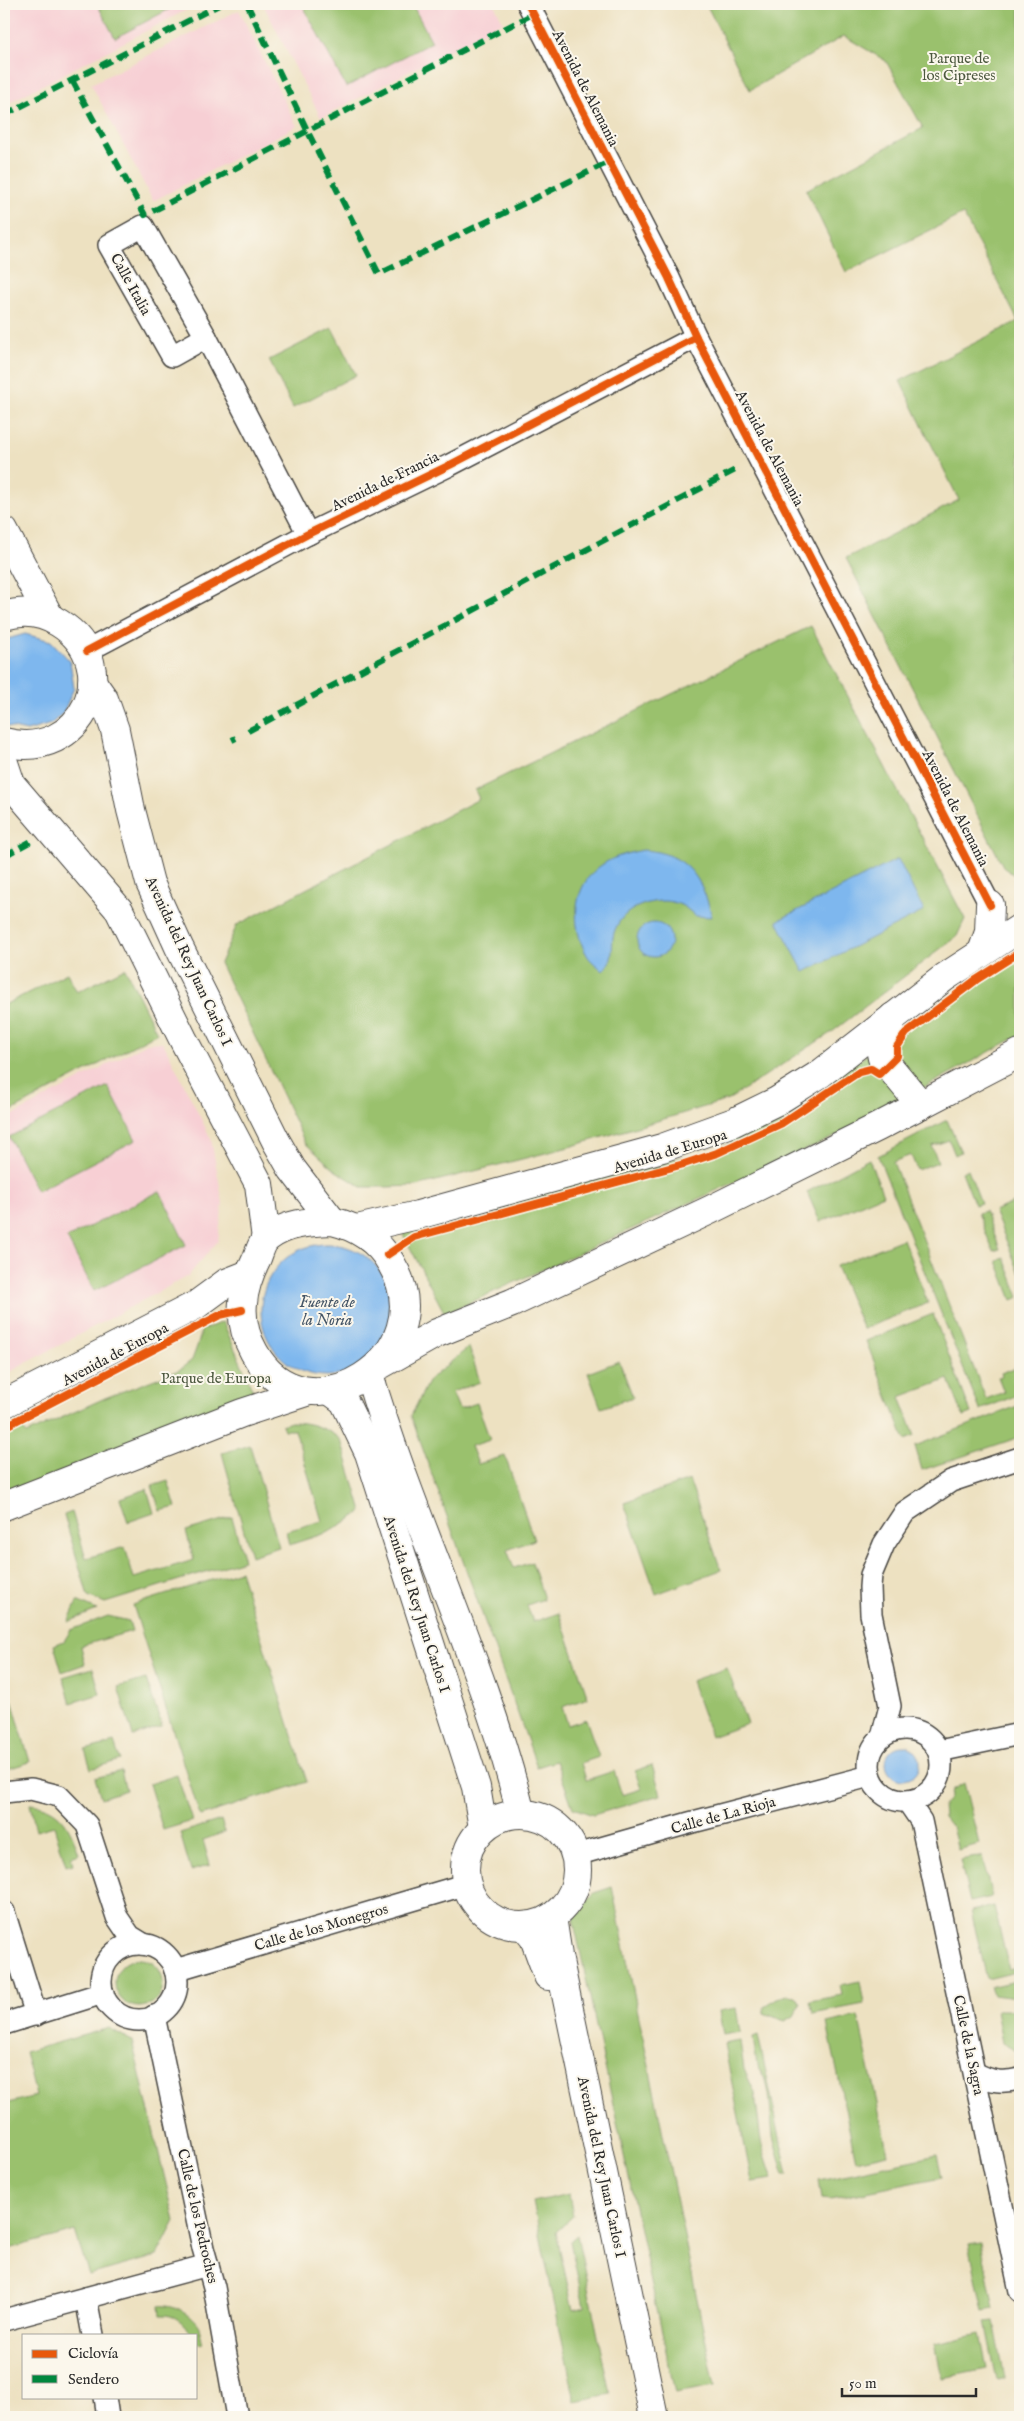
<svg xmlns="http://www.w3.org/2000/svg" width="1024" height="2421" font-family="'IM FELL English',serif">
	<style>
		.built { fill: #f7cfd4 }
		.green { fill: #9ac16d; stroke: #62764c }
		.water { fill: #7eb7ee; stroke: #54718c }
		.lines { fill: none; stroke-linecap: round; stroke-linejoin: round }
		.minor-casing { stroke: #484642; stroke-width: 24 }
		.secondary-casing { stroke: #484642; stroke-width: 30 }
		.minor { stroke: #fff; stroke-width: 21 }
		.secondary { stroke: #fff; stroke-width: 28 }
		.quiet { stroke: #00873e; stroke-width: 6; stroke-dasharray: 12 6; stroke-linecap: butt }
		.cycleway-casing { stroke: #fbf7ec; stroke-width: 11 }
		.cycleway { stroke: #e8590c; stroke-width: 8 }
		.labels { text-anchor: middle; stroke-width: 4; stroke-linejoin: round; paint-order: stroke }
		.park-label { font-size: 15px; fill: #4c583f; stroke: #fbf7ec }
		.street-label { font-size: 15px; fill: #2b2b2b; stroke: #fbf7ec }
		.water-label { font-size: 16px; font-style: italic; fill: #456; stroke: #fbf7ec }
	</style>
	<rect width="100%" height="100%" fill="#fbf7ec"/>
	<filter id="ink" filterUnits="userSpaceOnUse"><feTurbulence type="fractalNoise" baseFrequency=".02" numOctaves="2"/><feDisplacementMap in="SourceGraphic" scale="10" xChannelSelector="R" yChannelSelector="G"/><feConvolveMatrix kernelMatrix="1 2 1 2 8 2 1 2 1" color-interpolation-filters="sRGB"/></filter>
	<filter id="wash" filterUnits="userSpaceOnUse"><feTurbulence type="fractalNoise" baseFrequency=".0096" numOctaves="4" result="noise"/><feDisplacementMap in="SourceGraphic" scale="20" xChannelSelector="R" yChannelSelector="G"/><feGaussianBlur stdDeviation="1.12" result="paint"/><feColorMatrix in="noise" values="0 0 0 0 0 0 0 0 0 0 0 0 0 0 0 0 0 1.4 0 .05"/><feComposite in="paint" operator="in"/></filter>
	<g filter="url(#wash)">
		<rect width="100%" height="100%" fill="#ede1c1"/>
		<g class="built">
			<path d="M4 4H198L4 105Z"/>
			<path d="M263 4H494L503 22 321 118Z"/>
			<path d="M239 10 297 126 153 201 91 84Z"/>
			<path d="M163 1042 211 1139 223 1203 218 1241 188 1276 4 1375V1120L147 1043Z"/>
		</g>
		<g class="green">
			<path d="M97 4H179L115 38Z"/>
			<path d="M302 4H412L432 42 346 87Z"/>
			<path d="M706 4H1020V879L1004 868 846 558 959 500 900 381 1018 321 963 214 846 272 806 190 923 128 886 61 844 36 750 90Z"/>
			<path d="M332 328 356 375 293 408 269 360Z"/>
			<path d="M811 626 965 919 957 936 832 1032 728 1100 569 1147 416 1186 387 1187H362L336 1171 305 1143 220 963 237 925 479 799 475 790Z"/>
			<path d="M1020 957V1035L834 1137 445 1314 395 1219 720 1149Z"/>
			<path d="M125 968 157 1033 4 1115V1005L67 973 77 992Z"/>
			<path d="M108 1086 136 1140 37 1191 9 1137Z"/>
			<path d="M947 1120 961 1152 955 1155 949 1140 932 1146 938 1162 917 1170 911 1155 893 1162 986 1399 1004 1392 998 1377 1002 1376 1001 1373 1014 1368 1020 1371V1394L980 1410 878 1156Z"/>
			<path d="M869 1159 883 1195 820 1222 807 1192Z"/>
			<path d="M968 1169 981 1203 975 1205 962 1172Z"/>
			<path d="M160 1191 186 1245 94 1291 67 1238Z"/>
			<path d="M1020 1200V1274L994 1211Z"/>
			<path d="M985 1211 1000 1249 993 1251 978 1213Z"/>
			<path d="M903 1239 928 1303 863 1329 836 1266Z"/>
			<path d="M1004 1258 1019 1297 1012 1300 997 1261Z"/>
			<path d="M933 1314 971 1413 963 1416 949 1379 900 1397 915 1436 905 1440 866 1341Z"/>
			<path d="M223 1322 254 1393 192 1421 4 1496V1435L22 1426 26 1434 105 1398 179 1370 192 1360 199 1341 201 1330Z"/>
			<path d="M469 1347 480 1382 452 1392 459 1409 477 1403 490 1440 471 1446 478 1464 505 1456 534 1540 507 1550 514 1568 532 1562 544 1599 527 1605 533 1622 559 1613 588 1698 562 1707 568 1725 586 1719 599 1757 581 1763 586 1780 614 1771 622 1795 641 1789 635 1771 652 1765 661 1795 593 1815 573 1808 556 1761 537 1767 411 1416 429 1380Z"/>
			<path d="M619 1361 633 1397 601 1408 588 1373Z"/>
			<path d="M1020 1405V1437L922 1470 915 1446Z"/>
			<path d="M291 1422C309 1422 327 1428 341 1440L362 1512 329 1532 289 1545 286 1531 322 1521 295 1430H284L282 1425Z"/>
			<path d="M250 1445 279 1547 251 1556 222 1453Z"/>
			<path d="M689 1480 721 1570 656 1594 624 1503Z"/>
			<path d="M168 1481 176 1507 160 1511 152 1486Z"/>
			<path d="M147 1489 154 1513 128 1522 120 1498Z"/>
			<path d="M72 1512 86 1558 125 1547 134 1578 194 1560 186 1531 232 1517 244 1560 105 1603 88 1596 64 1515Z"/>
			<path d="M240 1571 307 1782 200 1816 133 1605Z"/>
			<path d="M77 1601 97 1610 68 1622 77 1602Z"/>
			<path d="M108 1616 129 1621 132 1631 81 1646 85 1664 62 1672 54 1645 64 1641 71 1630Z"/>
			<path d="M93 1668 100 1694 71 1703 63 1677Z"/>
			<path d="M727 1668 747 1724 711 1737 691 1681Z"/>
			<path d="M146 1679 162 1726 133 1736 118 1687Z"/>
			<path d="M12 1700 30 1762 4 1770V1710Z"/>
			<path d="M114 1742 120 1760 91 1769 85 1750Z"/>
			<path d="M121 1771 126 1790 101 1798 95 1778Z"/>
			<path d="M177 1775 192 1821 163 1830 149 1784Z"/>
			<path d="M964 1783 979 1844 958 1850 952 1827 944 1817 943 1806 950 1798 952 1790Z"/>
			<path d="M30 1804C61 1807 70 1826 79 1854L71 1857 73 1864 66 1866 54 1826 36 1831Z"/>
			<path d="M221 1820 225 1832 203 1840 210 1865 191 1871 180 1833Z"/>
			<path d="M982 1856 992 1897 970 1902 960 1860Z"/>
			<path d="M612 1887 715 2386 675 2393 573 1918 594 1893Z"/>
			<path d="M994 1906 1009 1969 1020 1967V1971L987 1979 971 1911Z"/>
			<circle cx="139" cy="1983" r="24"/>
			<path d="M1020 1980 1017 1998 993 1995 990 1987Z"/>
			<path d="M860 1981 864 2004 813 2014 810 2001 842 1995 840 1985Z"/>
			<path d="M788 1995 796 1996 801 2003 794 2016 785 2021 764 2013V2007L777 1998Z"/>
			<path d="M736 2008 740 2032 723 2035 719 2011Z"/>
			<path d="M996 2010H1015L1020 2024V2053L1002 2043Z"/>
			<path d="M858 2016 888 2154 856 2161 827 2023Z"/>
			<path d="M109 2028 132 2041 175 2221 157 2256 89 2275 75 2231 4 2250V2238L12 2236 4 2207V2104L36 2096 25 2052Z"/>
			<path d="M758 2035 788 2175H784L773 2137 769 2094 766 2081 757 2065 753 2037Z"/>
			<path d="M740 2041 744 2069 755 2093 761 2142 773 2179 752 2182 724 2044Z"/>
			<path d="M1020 2120V2156L1016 2157 1012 2135Z"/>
			<path d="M937 2155 942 2177 831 2199 822 2198 819 2180Z"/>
			<path d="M569 2194 573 2216 556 2232 573 2310 584 2307 570 2241 577 2235 610 2394 575 2401 533 2202Z"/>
			<path d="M981 2242 994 2309 983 2311 969 2244Z"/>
			<path d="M159 2306C172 2304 193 2314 199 2327 201 2332 201 2338 203 2343L196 2344V2335H191C184 2322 175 2314 160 2315Z"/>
			<path d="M994 2321 1005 2378 997 2380 985 2322Z"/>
			<path d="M980 2334 987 2369 942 2378 935 2344Z"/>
		</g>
		<g class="water">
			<path d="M25 634 51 641 70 661 74 688 63 713 51 724 27 731 4 726V640Z"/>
			<path d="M643 850C687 853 702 877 712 917L695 916C688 909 682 904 672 902 654 898 627 907 618 924 610 937 614 945 611 958 610 962 606 967 603 971 598 966 590 961 587 955 570 926 572 884 603 864 615 856 629 853 643 850Z"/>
			<path d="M898 859 924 911 804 972 777 921Z"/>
			<circle cx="654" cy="940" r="17"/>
			<circle cx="327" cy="1310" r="66"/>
			<circle cx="903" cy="1763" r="17"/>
		</g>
	</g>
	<g filter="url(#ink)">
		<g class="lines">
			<g class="minor-casing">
				<g id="minor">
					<path d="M528 4 669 278 696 337 990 905"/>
					<path d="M143 226 206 337 172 356 109 245Z"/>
					<path d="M206 337 308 534"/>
					<path d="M87 651 308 534 450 465 696 337"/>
					<circle cx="905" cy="1765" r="36"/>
					<path d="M882 1737 890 1706 871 1614 870 1587 871 1575 884 1544 905 1512 951 1481 1020 1458"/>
					<path d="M939 1751 1020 1734"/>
					<path d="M4 1792 31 1789 59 1796 87 1825 117 1917 130 1936 143 1944"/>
					<path d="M908 1802 921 1821 1020 2291"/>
					<path d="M576 1855 689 1823 870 1776"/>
					<path d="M4 1912 36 2015"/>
					<circle cx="139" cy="1982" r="38"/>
					<path d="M175 1970 467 1884"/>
					<path d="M154 2016 203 2248 214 2287 237 2417"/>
					<path d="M4 2024 103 1993"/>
					<path d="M975 2073C992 2082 1002 2083 1020 2079"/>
					<path d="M86 2298 93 2335"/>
					<path d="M4 2320 208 2265"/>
					<path d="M105 2397 108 2417"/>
				</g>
			</g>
			<g class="secondary-casing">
				<g id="secondary">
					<path d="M4 531 49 616"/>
					<path d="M4 616C23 610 42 612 59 623 127 665 82 763 4 742"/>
					<path d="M92 682 104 699 115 730 131 810 150 883 179 947 276 1141 292 1169 332 1221"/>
					<path d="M4 763 11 784 119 910 183 1039 259 1184 266 1239"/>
					<path d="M982 952 989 932 990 905"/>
					<path d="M893 1017 880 1048 882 1058 921 1105"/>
					<path d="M332 1221C357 1227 378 1240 391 1263 447 1355 305 1445 254 1352 236 1320 241 1290 257 1258 259 1253 262 1242 267 1238 286 1223 309 1222 332 1221Z"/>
					<path d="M357 1229 418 1215 662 1148 734 1122 777 1101 820 1074 945 977 1020 928"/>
					<path d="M380 1365 437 1333 512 1303 710 1210 878 1127 1020 1053"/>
					<path d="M369 1374C413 1523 484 1663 521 1814"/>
					<path d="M329 1390 344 1401 369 1453 476 1787 483 1828"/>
					<path d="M4 1404 196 1305 226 1283 249 1274"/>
					<path d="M4 1506 242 1413 309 1391"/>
					<circle cx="521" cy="1870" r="56"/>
					<path d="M552 1917 558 1956 654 2417"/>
					<path d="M524 1926 534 1938 548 1976"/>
				</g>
			</g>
			<use href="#minor" class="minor"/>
			<use href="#secondary" class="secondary"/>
			<g class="quiet">
				<path d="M247 4 307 130 379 274 609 162"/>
				<path d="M72 80 145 215 533 14"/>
				<path d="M4 115 221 4"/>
				<path d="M248 731 737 469"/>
				<path d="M232 740 236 738"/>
				<path d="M4 856 33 840"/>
			</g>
			<g class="cycleway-casing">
				<g id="cycleway">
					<path d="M528 4 669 278 696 337 990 905"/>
					<path d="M87 651 308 534 450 465 696 337"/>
					<path d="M387 1255 414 1237 684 1164 717 1153 782 1123 859 1072 871 1069 879 1074 897 1056V1047L906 1033 976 980 1020 952"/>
					<path d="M4 1427 220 1315 242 1310"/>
				</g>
			</g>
			<use href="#cycleway" class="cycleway"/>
		</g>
	</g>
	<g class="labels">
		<g class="park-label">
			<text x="959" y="63">Parque de<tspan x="959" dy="17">los Cipreses</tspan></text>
			<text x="216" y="1383">Parque de Europa</text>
		</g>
		<g class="street-label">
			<text transform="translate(586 88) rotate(63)" y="5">Avenida de Alemania</text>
			<text transform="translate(131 284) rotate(61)" y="5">Calle Italia</text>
			<text transform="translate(770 448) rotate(62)" y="5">Avenida de Alemania</text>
			<text transform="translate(385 481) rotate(-26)" y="5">Avenida de Francia</text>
			<text transform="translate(956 808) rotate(63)" y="5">Avenida de Alemania</text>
			<text transform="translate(189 961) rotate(65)" y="5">Avenida del Rey Juan Carlos I</text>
			<text transform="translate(670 1151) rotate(-17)" y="5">Avenida de Europa</text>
			<text transform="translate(115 1354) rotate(-28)" y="5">Avenida de Europa</text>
			<text transform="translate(417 1604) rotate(72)" y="5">Avenida del Rey Juan Carlos I</text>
			<text transform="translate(723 1815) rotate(-15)" y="5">Calle de La Rioja</text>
			<text transform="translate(321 1927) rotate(-16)" y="5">Calle de los Monegros</text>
			<text transform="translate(969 2045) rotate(78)" y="5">Calle de la Sagra</text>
			<text transform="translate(602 2167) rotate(78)" y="5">Avenida del Rey Juan Carlos I</text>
			<text transform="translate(198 2216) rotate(77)" y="5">Calle de los Pedroches</text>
		</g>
		<g class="water-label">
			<text x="327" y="1307">Fuente de<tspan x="327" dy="18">la Noria</tspan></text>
		</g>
	</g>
	<rect width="1024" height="2421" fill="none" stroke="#fbf7ec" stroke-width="20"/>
	<rect x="22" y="2334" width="175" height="65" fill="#fbf7ec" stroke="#a8a59f"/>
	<rect x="32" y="2350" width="25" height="8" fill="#e8590c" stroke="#a8a59f"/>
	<text x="68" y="2358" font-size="15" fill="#2b2b2b">Ciclovía</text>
	<rect x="32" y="2375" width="25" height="8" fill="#00873e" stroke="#a8a59f"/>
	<text x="68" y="2384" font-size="15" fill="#2b2b2b">Sendero</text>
	<path d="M842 2388v8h134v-8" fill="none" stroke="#2b2b2b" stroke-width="2.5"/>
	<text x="849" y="2388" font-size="15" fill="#2b2b2b" stroke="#fbf7ec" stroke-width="4" paint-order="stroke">50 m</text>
</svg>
